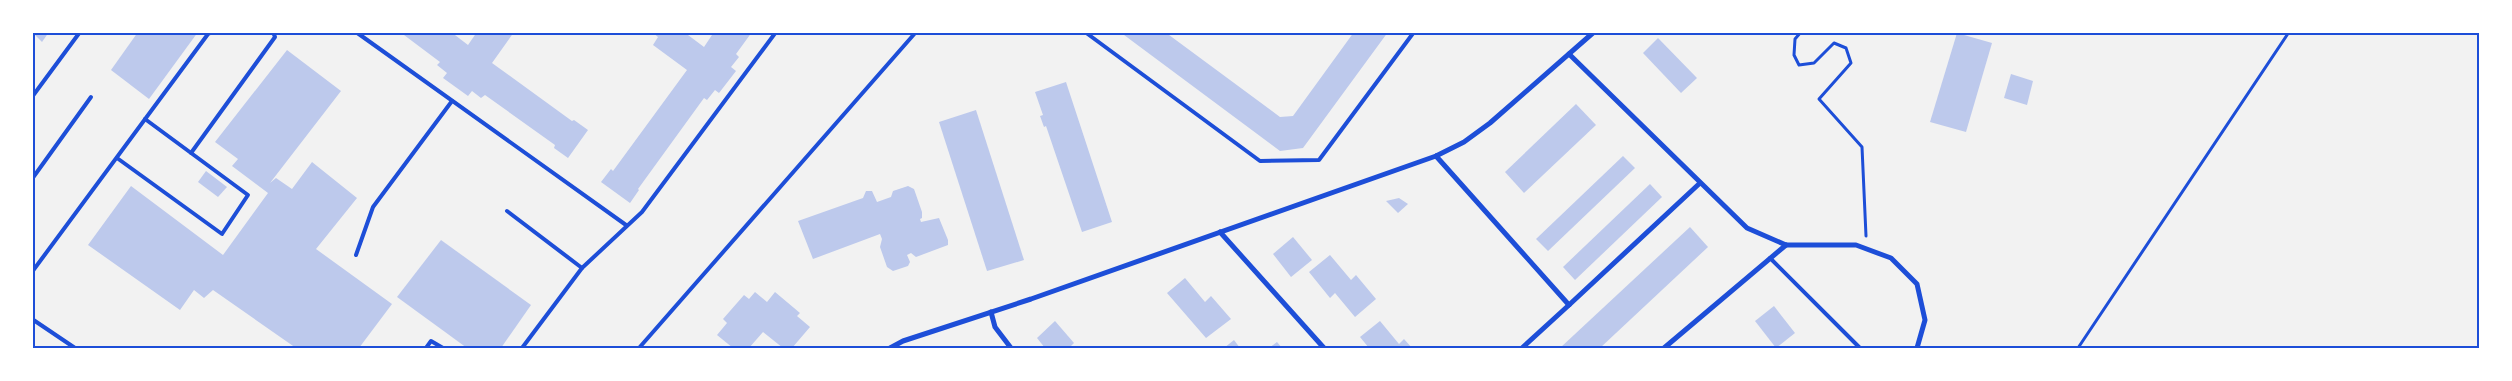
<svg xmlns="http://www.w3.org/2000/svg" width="2512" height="381" font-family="'Source Sans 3',sans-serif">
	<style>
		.building { fill: #bdc9ec }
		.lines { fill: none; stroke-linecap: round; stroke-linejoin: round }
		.path { stroke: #1d4ed8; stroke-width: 3 }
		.service { stroke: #1d4ed8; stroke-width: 4 }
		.minor { stroke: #1d4ed8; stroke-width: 5 }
		.neatline { fill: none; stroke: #1d4ed8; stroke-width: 2 }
	</style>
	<rect width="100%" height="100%" fill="#f2f2f2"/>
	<g class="building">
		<path d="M32 32H49L42 42Z"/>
		<path d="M138 32H198L149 99 111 70Z"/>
		<path d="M400 32H451L468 45 477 32H514L492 63 572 121 574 120 588 130 568 158 554 148 555 145 485 95 481 98 472 91 468 96 443 78 447 73 437 65 440 62Z"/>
		<path d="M652 32H684L704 47 714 32H752L736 54 739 57 731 67 736 71 719 93 715 90 707 100 704 98 638 189 639 190 630 203 601 182 611 169 613 171 687 70 653 45 658 37Z"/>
		<path d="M1120 32H1165L1280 117 1293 116 1354 32H1388L1303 148 1280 151Z"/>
		<path d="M1957 33 1992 43 1966 132 1930 122Z"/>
		<path d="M1658 38 1697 78 1681 93 1643 53Z"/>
		<path d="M287 50 341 91 270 183 276 178 292 189 312 162 357 198 316 249 392 304 359 348H296L213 290 204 298 194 290 180 310 88 245 131 186 223 255 268 193 232 166 238 159 215 142Z"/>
		<path d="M2011 74 2033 81 2027 105 2004 98Z"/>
		<path d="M1066 82 1112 222 1082 232 1046 126 1044 127 1040 116 1043 115 1035 92Z"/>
		<path d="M1576 104 1596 125 1524 193 1505 172Z"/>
		<path d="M976 110 1024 260 987 271 939 122Z"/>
		<path d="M1623 156 1635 168 1548 251 1536 239Z"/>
		<path d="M206 171 227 187 218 197 198 182Z"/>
		<path d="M1650 184 1662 197 1575 280 1563 267Z"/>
		<path d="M908 186 914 189 922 212V218L920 219 921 222 939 218 948 240V245L916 257 911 253 907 255 910 262 908 266 893 271 887 267 880 247 882 239 880 234 813 259 798 221 863 198 866 191H872L877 202 891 197 893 191Z"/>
		<path d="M1399 198 1408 204 1398 213 1386 201Z"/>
		<path d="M1690 227 1708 247 1600 348H1560Z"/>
		<path d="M1293 237 1312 260 1291 277 1273 254Z"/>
		<path d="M441 240 531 305 501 348H467L397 297Z"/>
		<path d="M1330 255 1351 280 1356 275 1376 299 1355 317 1335 293 1330 298 1309 272Z"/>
		<path d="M1185 278 1205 302 1211 296 1231 319 1206 338 1167 293Z"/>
		<path d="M755 292 767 302 775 292 800 313 797 316 810 327 792 348H783L763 332 749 348H733L717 335 727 323 723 319 744 295 749 299Z"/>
		<path d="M1774 306 1795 333 1776 348 1755 321Z"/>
		<path d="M1055 321 1074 343 1069 348H1045L1037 338Z"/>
		<path d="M1380 321 1399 344 1404 339 1412 348H1369L1360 337Z"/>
		<path d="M1234 340 1240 348H1224Z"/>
		<path d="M1277 342 1282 348H1269Z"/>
	</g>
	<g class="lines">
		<g class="path">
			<path d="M1801 32 1795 39 1794 55 1799 65 1814 63 1834 43 1846 48 1851 63 1819 99 1862 147 1866 236"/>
			<path d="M2078 348 2289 32"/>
		</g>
		<g class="service">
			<path d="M356 32 626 225"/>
			<path d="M1085 32 1260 161 1319 160 1414 32"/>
			<path d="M32 97 80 32"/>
			<path d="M191 153 275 37 273 32"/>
			<path d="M117 158 222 234 248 195 145 119"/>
			<path d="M32 179 91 97"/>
			<path d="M507 211 582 268"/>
			<path d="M356 255 373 207 452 101"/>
			<path d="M1770 258 1860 348"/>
			<path d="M32 272 208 34 213 32"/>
			<path d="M32 319 75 348"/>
			<path d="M426 348 431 341 443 348"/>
			<path d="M522 348 582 268 642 212 776 32"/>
			<path d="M639 348 916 32"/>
		</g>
		<g class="minor">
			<path d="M1569 54 1747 228 1786 245H1856L1891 258 1917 284 1925 320 1917 348"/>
			<path d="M1436 156 1569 305 1700 183"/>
			<path d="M1220 232 1324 348"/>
			<path d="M991 312 995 327 1011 348"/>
			<path d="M890 348 903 341 1031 299 1436 156 1464 142 1490 123 1594 32"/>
			<path d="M1522 348 1569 305"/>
			<path d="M1664 348 1786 245"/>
		</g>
	</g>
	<rect width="2512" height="381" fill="none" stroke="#ffffff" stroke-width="68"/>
	<rect x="34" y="34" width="2444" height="313" class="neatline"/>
</svg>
